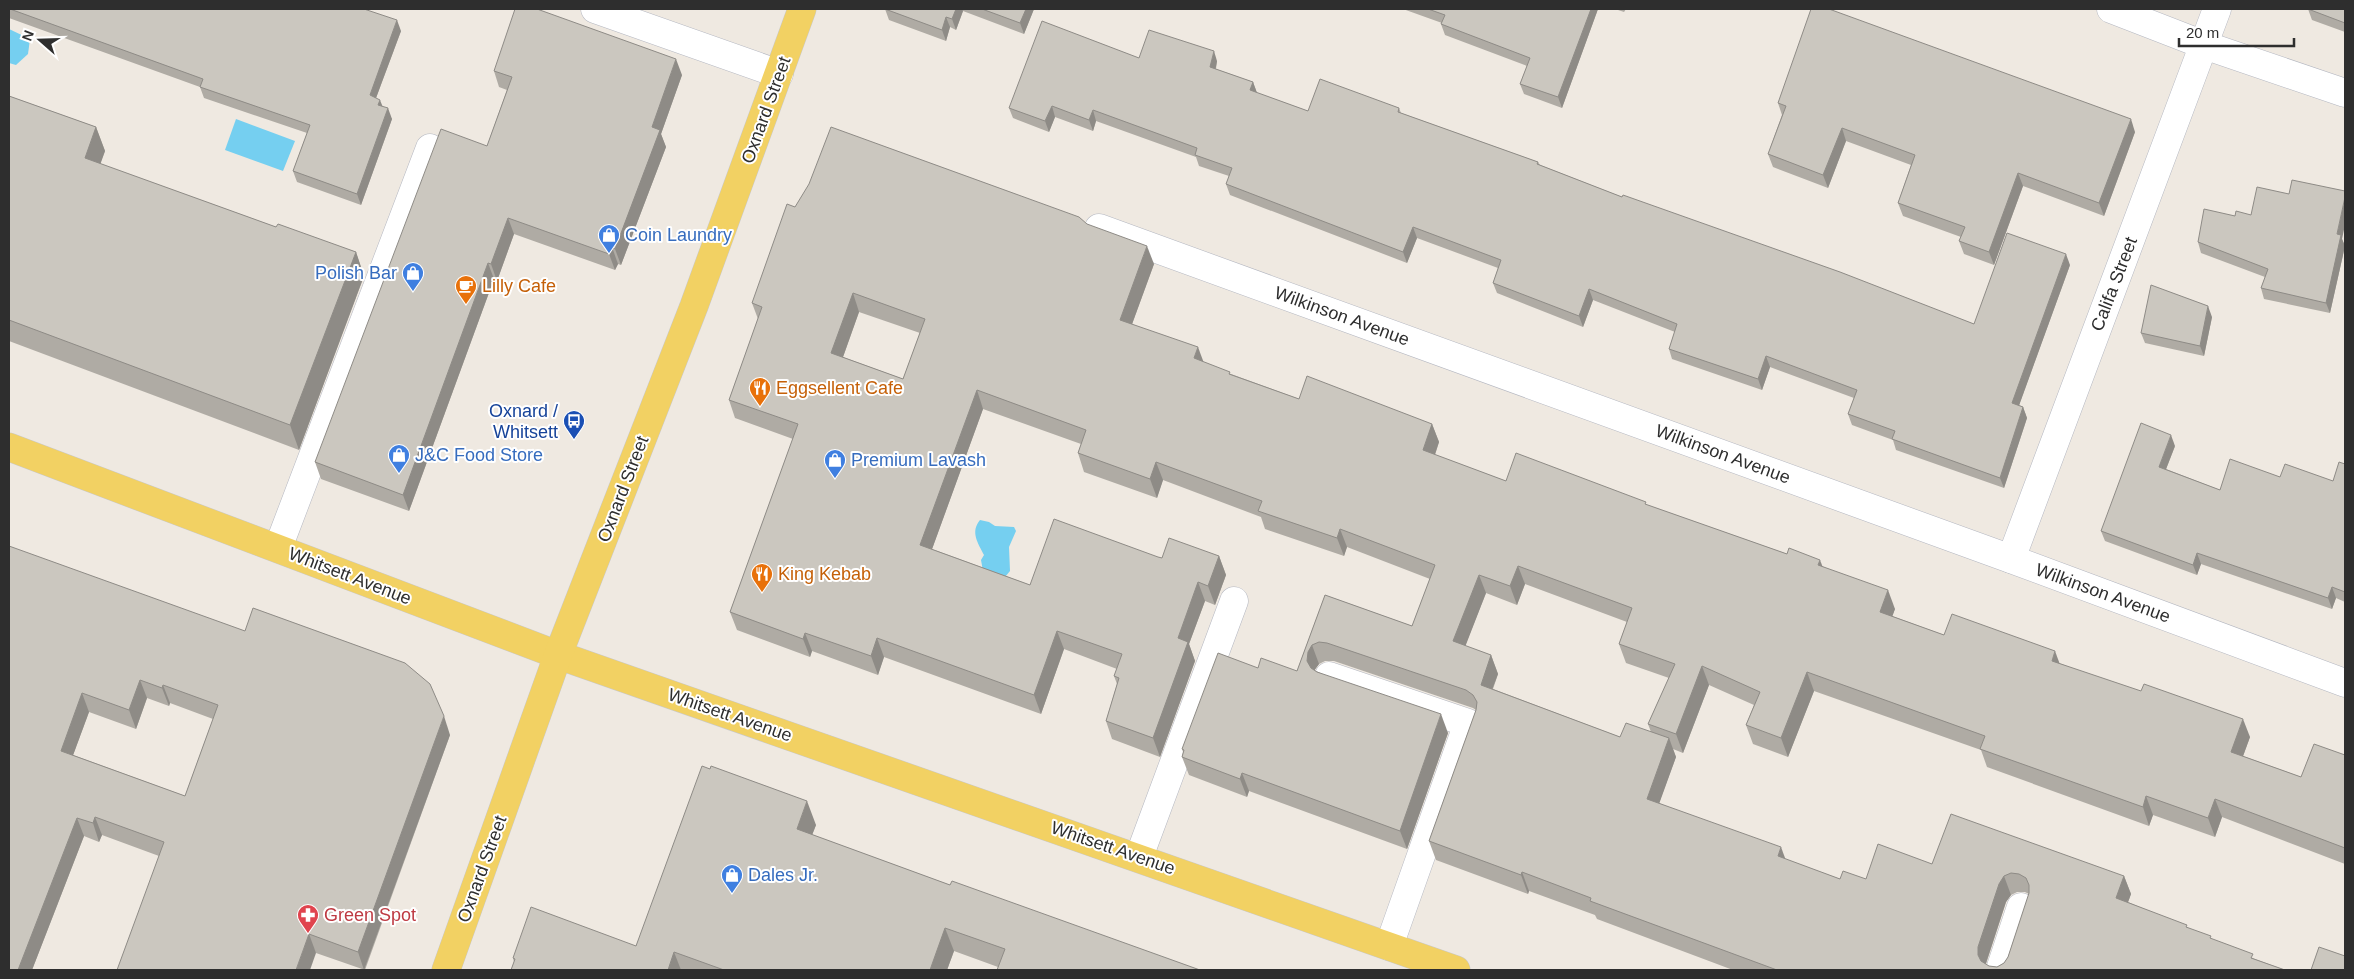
<svg xmlns="http://www.w3.org/2000/svg" width="2354" height="979" font-family="Helvetica,sans-serif">
	<style>
		.water { fill: #75cff0 }
		.lines { fill: none; stroke-linecap: round; stroke-linejoin: round }
		.minor-casing { stroke: #b4b7c1; stroke-width: 29 }
		.major-casing { stroke: #c9c9c9; stroke-width: 29 }
		.minor { stroke: #fff; stroke-width: 28 }
		.major { stroke: #f2d163; stroke-width: 28 }
		.wall { fill: #afaba4; fill-rule: evenodd }
		.shaded-wall { fill: #8e8b86 }
		.building { fill: #cbc7bf; stroke: #8e8b86; fill-rule: evenodd }
		.labels { text-anchor: middle; stroke-width: 4; stroke-linejoin: round; paint-order: stroke }
		.street-label { font-size: 18px; fill: #2e2e2e; stroke: #fff }
		.shop-label { font-size: 18px; fill: #366cbe; stroke: #fff; text-anchor: start }
		.food-label { font-size: 18px; fill: #c56008; stroke: #fff; text-anchor: start }
		.transit-label { font-size: 18px; fill: #164399; stroke: #fff; text-anchor: end }
		.health-label { font-size: 18px; fill: #be3a42; stroke: #fff; text-anchor: start }
	</style>
	<rect width="100%" height="100%" fill="#efe9e1"/>
	<g class="water">
		<path d="M9 29 30 39 28 54 16 65 9 63Z"/>
		<path d="M236 119 295 141 283 171 225 150Z"/>
		<path d="M980 520 989 522 995 526 1014 527 1016 531 1009 547 1010 571 1005 577 983 571 981 560 984 555C978 543 970 532 980 520Z"/>
	</g>
	<g class="lines">
		<g class="minor-casing">
			<g id="minor">
				<path d="M595 9 779 74"/>
				<path d="M2111 9 2204 45 2345 93"/>
				<path d="M1099 228 2011 559 2345 683"/>
				<path d="M278 548 430 148"/>
				<path d="M2011 559 2217 9"/>
				<path d="M1329 676 1468 723 1389 946"/>
				<path d="M1139 857 1234 601"/>
				<path d="M2000 970 2021 907"/>
			</g>
		</g>
		<g class="major-casing">
			<g id="major">
				<path d="M9 447 558 655 1456 970"/>
				<path d="M446 970 558 655 694 306 802 9"/>
			</g>
		</g>
		<use href="#minor" class="minor"/>
		<use href="#major" class="major"/>
	</g>
	<g class="wall">
		<path d="M9 9 401 31 376 98 392 119 361 205 297 182 293 171 307 133 204 98 200 87 9 18Z"/>
		<path d="M885 9H1034L1024 34 963 11 956 30 950 27 946 41 889 20Z"/>
		<path d="M1403 9H1598L1562 108 1524 94 1520 84 1527 66 1445 35 1441 24 1442 23Z"/>
		<path d="M1615 9H1626L1624 12Z"/>
		<path d="M2308 9H2345V32L2312 20Z"/>
		<path d="M1139 58 1217 61 1216 69 1253 82 1257 93 1308 111 1399 108 1401 113 1538 162 1540 165 1622 197 1974 324 2070 265 2019 405 2023 407 2027 418 2004 488 1896 450 1893 440 1852 425 1848 414 1854 398 1770 367 1762 390 1672 359 1669 349 1675 332 1593 300 1583 327 1497 293 1493 283 1498 268 1417 238 1407 263 1230 195 1226 184 1229 176 1199 166 1196 157 1096 121 1093 131 1055 117 1049 132 1013 118 1009 108Z"/>
		<path d="M494 71 682 75 661 134 666 147 621 265 618 264 615 270 514 234 497 281 494 279 409 511 321 479 315 462 487 146 507 90 499 87Z"/>
		<path d="M9 96 96 127 105 151 100 164 276 227 356 252 364 276 299 450 9 341Z"/>
		<path d="M1778 103 2135 132 2104 216 2023 186 1994 265 1964 254 1959 241 1961 237 1903 216 1898 203 1911 165 1846 141 1828 188 1773 167 1768 154 1782 115Z"/>
		<path d="M795 207 1087 224 1154 264 1132 324 1203 362 1231 374 1299 399 1432 424 1439 442 1435 455 1506 481 1647 505 1787 554 1822 566 1895 609 1892 616 1944 635 2059 663 2250 737 2243 756 2301 777 2345 755V864L2222 817 2215 837 2153 815 2149 826 1987 767 1981 750 1814 691 1788 757 1753 744 1746 725 1754 705 1709 685 1683 753 1673 749 1676 757 1659 803 1785 859 1840 879H1866L1932 864 2124 876 2131 894 2128 902 2188 928 2255 959 2285 970H1733L1597 919 1595 915 1529 891 1528 894 1436 860 1429 841 1476 710 1473 708 1334 661H1325L1319 664 1314 670 1448 733 1407 849 1249 791 1247 797 1189 775 1182 757 1183 752 1182 749 1258 668 1297 671 1325 595 1412 626 1430 579 1347 547 1344 556 1265 529 1261 517 1163 480 1157 498 1084 472 1078 453 1081 444 983 409 932 549 1030 585 1158 557 1162 558 1219 556 1226 575 1215 605 1205 601 1189 644 1195 661 1160 757 1112 739 1106 721 1117 684 1114 676 1117 669 1064 649 1041 714 884 657 878 675 812 651 810 657 737 630 730 612 793 439 735 418 729 400 758 319 752 303ZM859 312 920 333 903 379 843 357ZM1525 584 1627 622 1619 644 1626 663 1669 678 1648 724 1651 732 1620 737 1493 689 1498 674 1491 655 1465 646 1486 593 1517 605ZM2017 892H2025L2029 894 2008 957 2004 963 1997 967 1989 966 1986 964 2006 902 2011 895Z"/>
		<path d="M2342 239 2345 246 2330 313 2264 299 2261 288 2265 277 2201 253 2198 242Z"/>
		<path d="M2212 317 2204 356 2145 343 2141 333Z"/>
		<path d="M2175 446 2166 469 2220 490 2280 477 2333 481 2345 464V602L2336 598 2332 609 2201 564 2197 575 2105 541 2101 531Z"/>
		<path d="M9 546 450 735 365 970 316 953 159 856 102 835 99 842 84 836 32 970H9ZM147 698 169 706 170 703 213 719 185 796 73 755 89 712 136 729Z"/>
		<path d="M710 769 816 825 812 835 950 885 1200 970 998 967 954 951 947 970H511L514 962 513 958 636 946Z"/>
	</g>
	<g class="shaded-wall">
		<path d="M956 9H962L963 11 956 30 952 19Z"/>
		<path d="M1026 9H1034L1024 34 1020 23Z"/>
		<path d="M1591 9H1598L1562 108 1558 97Z"/>
		<path d="M946 17 950 27 946 41 942 30Z"/>
		<path d="M397 20 401 31 373 106 370 95Z"/>
		<path d="M1214 51 1217 61 1214 77 1210 67Z"/>
		<path d="M676 59 682 75 661 134 666 147 621 265 615 249 652 127Z"/>
		<path d="M1253 82 1257 93 1250 90Z"/>
		<path d="M380 100 384 110 378 105Z"/>
		<path d="M1052 106 1055 117 1049 132 1045 121Z"/>
		<path d="M388 108 392 119 361 205 357 194Z"/>
		<path d="M1093 110 1096 121 1093 131 1089 120Z"/>
		<path d="M2131 119 2135 132 2104 216 2099 203Z"/>
		<path d="M96 127 105 151 94 182 85 158Z"/>
		<path d="M1842 128 1846 141 1828 188 1823 175Z"/>
		<path d="M2018 173 2023 186 1994 265 1989 252Z"/>
		<path d="M2345 197V225L2342 239 2345 246 2330 313 2326 303 2337 234Z"/>
		<path d="M508 218 514 234 497 281 491 264Z"/>
		<path d="M1413 227 1417 238 1407 263 1403 252Z"/>
		<path d="M1147 246 1154 264 1127 338 1120 320Z"/>
		<path d="M612 247 618 264 615 270 609 254Z"/>
		<path d="M356 252 364 276 299 450 290 425Z"/>
		<path d="M2066 254 2070 265 2016 414 2012 403Z"/>
		<path d="M488 263 494 279 409 511 403 495Z"/>
		<path d="M1589 289 1593 300 1583 327 1579 316Z"/>
		<path d="M853 293 859 312 838 371 831 353Z"/>
		<path d="M2208 306 2212 317 2204 356 2200 346Z"/>
		<path d="M1198 347 1205 366 1194 358Z"/>
		<path d="M1766 356 1770 367 1762 390 1758 379Z"/>
		<path d="M977 390 983 409 927 563 920 545Z"/>
		<path d="M2023 407 2027 418 2004 488 2000 478Z"/>
		<path d="M1432 424 1439 442 1430 469 1423 450Z"/>
		<path d="M2171 435 2175 446 2163 477 2159 467Z"/>
		<path d="M1156 462 1163 480 1157 498 1150 479Z"/>
		<path d="M1340 529 1347 547 1344 556 1337 538Z"/>
		<path d="M2197 553 2201 564 2197 575 2193 565Z"/>
		<path d="M1219 556 1226 575 1215 605 1208 586Z"/>
		<path d="M1820 560 1827 578 1818 565Z"/>
		<path d="M1518 566 1525 584 1517 605 1510 586Z"/>
		<path d="M1479 575 1486 593 1460 660 1453 641Z"/>
		<path d="M1198 582 1205 601 1189 644 1195 661 1160 757 1153 738 1178 638Z"/>
		<path d="M2332 587 2336 598 2332 609 2328 598Z"/>
		<path d="M1888 590 1895 609 1887 631 1880 612Z"/>
		<path d="M1057 631 1064 649 1041 714 1034 695Z"/>
		<path d="M805 633 812 651 810 657 803 639Z"/>
		<path d="M877 638 884 657 878 675 871 656Z"/>
		<path d="M1312 645 1319 664 1314 671V680L1307 661 1308 652Z"/>
		<path d="M2055 651 2062 670 2052 661Z"/>
		<path d="M1491 655 1498 674 1487 703 1481 685Z"/>
		<path d="M1702 666 1709 685 1683 753 1676 734Z"/>
		<path d="M1807 672 1814 691 1788 757 1781 738Z"/>
		<path d="M140 680 147 698 136 729 129 710Z"/>
		<path d="M163 685 170 703 169 706 162 688Z"/>
		<path d="M82 693 89 712 68 769 61 751Z"/>
		<path d="M1441 714 1448 733 1407 849 1400 831Z"/>
		<path d="M444 716 450 735 364 970 358 952Z"/>
		<path d="M2243 719 2250 737 2238 770 2231 752Z"/>
		<path d="M1669 738 1676 757 1654 818 1647 799Z"/>
		<path d="M1242 773 1249 791 1247 797 1240 779Z"/>
		<path d="M2146 796 2153 815 2149 826 2143 807Z"/>
		<path d="M2215 799 2222 817 2215 837 2208 818Z"/>
		<path d="M807 801 816 825 805 853 797 829Z"/>
		<path d="M95 817 102 835 99 842 93 823Z"/>
		<path d="M77 818 84 836 32 970H18Z"/>
		<path d="M1781 847 1788 866 1778 856Z"/>
		<path d="M1522 872 1529 891 1528 894 1521 875Z"/>
		<path d="M2004 876 2011 895 2006 902 1985 966V970L1978 955V947L1999 884Z"/>
		<path d="M2124 876 2131 894 2123 916 2116 898Z"/>
		<path d="M945 928 954 951 947 970H930Z"/>
		<path d="M309 934 316 953 310 970H296Z"/>
		<path d="M674 952 681 970H668Z"/>
	</g>
	<g class="building">
		<path d="M10 9H364L397 20 370 95 380 100 378 105 388 108 357 194 293 171 310 125 200 87 203 79Z"/>
		<path d="M515 9H537L676 59 652 127 660 130 615 249 612 247 609 254 508 218 491 264 488 263 403 495 315 462 441 129 487 146 512 77 494 71Z"/>
		<path d="M885 9H956L952 19 946 17 942 30Z"/>
		<path d="M982 9H1026L1020 23Z"/>
		<path d="M1428 9H1591L1558 97 1520 84 1530 58 1441 24 1445 15Z"/>
		<path d="M1811 9H1829L2131 119 2099 203 2018 173 1989 252 1959 241 1965 227 1898 203 1915 155 1842 128 1823 175 1768 154 1786 106 1778 103Z"/>
		<path d="M2308 9H2345V23Z"/>
		<path d="M1042 21 1139 58 1149 30 1214 51 1210 67 1253 82 1250 90 1308 111 1320 79 1399 108 1398 112 1538 162 1537 164 1622 197 1623 195 1840 272 1974 324 2007 233 2066 254 2012 403 2023 407 2000 478 1892 439 1895 431 1848 414 1857 390 1766 356 1758 379 1669 349 1677 324 1589 289 1579 316 1493 283 1501 260 1413 227 1403 252 1226 184 1232 168 1195 155 1197 148 1093 110 1089 120 1052 106 1045 121 1009 108Z"/>
		<path d="M9 96 96 127 85 158 276 227 278 224 356 252 290 425 9 320Z"/>
		<path d="M831 127 1079 217 1087 224 1147 246 1120 320 1198 347 1194 358 1230 372 1229 374 1299 399 1307 376 1432 424 1423 450 1506 481 1516 453 1646 502 1645 504 1787 554 1789 548 1820 560 1818 565 1888 590 1880 612 1944 635 1952 614 2055 651 2052 661 2141 691 2144 684 2243 719 2231 752 2301 777 2314 744 2345 755V848L2215 799 2208 818 2146 796 2143 807 1980 749 1985 736 1807 672 1781 738 1746 725 1760 692 1702 666 1676 734 1648 724 1675 664 1619 644 1632 608 1518 566 1510 586 1479 575 1453 641 1491 655 1481 685 1620 737 1626 723 1669 738 1647 799 1781 847 1778 856 1840 879 1843 871 1866 879 1878 844 1932 864 1951 814 2124 876 2116 898 2187 925 2186 927 2211 936 2210 938 2253 954 2251 958 2285 970H1777L1590 901 1591 898 1522 872 1521 875 1429 841 1476 710 1477 702 1473 695 1466 690 1327 643 1319 642 1312 645 1308 652 1307 661 1311 668 1317 672 1441 714 1400 831 1242 773 1240 779 1182 757 1184 750 1182 749 1218 653 1258 668 1261 658 1297 671 1325 595 1412 626 1435 565 1340 529 1337 538 1258 511 1262 501 1156 462 1150 479 1078 453 1086 430 977 390 920 545 1030 585 1054 519 1158 557 1162 558 1169 538 1219 556 1208 586 1198 582 1178 638 1188 642 1153 738 1106 721 1119 678 1114 676 1122 654 1057 631 1034 695 877 638 871 656 805 633 803 639 730 612 798 424 729 400 762 307 752 303 787 204 795 207 809 184ZM853 293 925 319 903 379 831 353ZM2011 873 2019 874 2026 878 2029 885V893L2008 957 2004 963 1997 967 1989 966 1981 961 1978 955V947L1999 884 2004 876Z"/>
		<path d="M2292 180 2345 191V197L2337 234 2341 235 2326 303 2261 288 2268 269 2198 242 2204 209 2235 216 2236 211 2251 215 2257 187 2289 194Z"/>
		<path d="M2151 285 2208 306 2200 346 2141 333Z"/>
		<path d="M2141 423 2171 435 2159 467 2220 490 2230 459 2280 477 2285 464 2333 481 2339 462 2345 464V592L2332 587 2328 598 2197 553 2193 565 2101 531Z"/>
		<path d="M9 546 245 631 253 608 405 663 430 684 444 716 358 952 309 934 296 970H117L164 842 95 817 93 823 77 818 18 970H9ZM140 680 162 688 163 685 218 705 185 796 61 751 82 693 129 710Z"/>
		<path d="M702 766 710 769 711 766 807 801 797 829 950 885 952 881 1200 970H997L1005 949 945 928 930 970H724L674 952 668 970H511L515 959 513 958 531 907 636 946Z"/>
		<path d="M2319 947 2345 956V970H2311Z"/>
	</g>
	<defs>
		<g id="shop-pin" transform="scale(1.125)"><path d="M0 17L-7.5 6A9.5 9.5 0 1 1 7.5 6Z" fill="#3f7fe0" stroke="#fff"/><path d="M-5-2.5h2.3a2.7 3.5 0 0 1 5.4 0H5L5.5 6h-11ZM-1.5-2.5h3a1.5 2.3 0 0 0-3 0Z" fill="#fff"/></g>
		<g id="cafe-pin" transform="scale(1.125)"><path d="M0 17L-7.5 6A9.5 9.5 0 1 1 7.5 6Z" fill="#e8710a" stroke="#fff"/><path d="M-5.5-4.5H6V0H3Q3 3.5 0 3.5H-2.5Q-5.5 3.5-5.5 0ZM3-3.2v2h1.7v-2ZM-6 4.5H4V6H-6Z" fill="#fff"/></g>
		<g id="restaurant-pin" transform="scale(1.125)"><path d="M0 17L-7.5 6A9.5 9.5 0 1 1 7.5 6Z" fill="#e8710a" stroke="#fff"/><path d="M-5-6h1v4h1v-4h1v4h1v-4h1v5L-1.5 .5V6h-2V.5L-5-1ZM5-6V6H3V1.5H1.5Q1.5-4 5-6Z" fill="#fff"/></g>
		<g id="bus-pin" transform="scale(1.125)"><path d="M0 17L-7.5 6A9.5 9.5 0 1 1 7.5 6Z" fill="#1a4fb4" stroke="#fff"/><path d="M-5-6H5V4H4V6H2V4H-2V6H-4V4H-5ZM-3.5-4V0h7V-4ZM-3.5 1.2v1.5H-2V1.2ZM2 1.2v1.5H3.5V1.2Z" fill="#fff"/></g>
		<g id="pharmacy-pin" transform="scale(1.125)"><path d="M0 17L-7.5 6A9.5 9.5 0 1 1 7.5 6Z" fill="#e0444e" stroke="#fff"/><path d="M-2-6h4v4h4v4h-4v4h-4v-4h-4v-4h4Z" fill="#fff"/></g>
	</defs>
	<g fill-rule="evenodd">
		<use href="#shop-pin" x="609" y="235"/>
		<use href="#shop-pin" x="413" y="273"/>
		<use href="#cafe-pin" x="466" y="286"/>
		<use href="#restaurant-pin" x="760" y="388"/>
		<use href="#bus-pin" x="574" y="421"/>
		<use href="#shop-pin" x="399" y="455"/>
		<use href="#shop-pin" x="835" y="460"/>
		<use href="#restaurant-pin" x="762" y="574"/>
		<use href="#shop-pin" x="732" y="875"/>
		<use href="#pharmacy-pin" x="308" y="915"/>
	</g>
	<g class="labels">
		<g class="street-label">
			<text transform="translate(766 110) rotate(-70)" y="6">Oxnard Street</text>
			<text transform="translate(2114 284) rotate(-69)" y="6">Califa Street</text>
			<text transform="translate(1342 316) rotate(20)" y="6">Wilkinson Avenue</text>
			<text transform="translate(1723 454) rotate(20)" y="6">Wilkinson Avenue</text>
			<text transform="translate(623 489) rotate(-69)" y="6">Oxnard Street</text>
			<text transform="translate(350 576) rotate(21)" y="6">Whitsett Avenue</text>
			<text transform="translate(2103 593) rotate(20)" y="6">Wilkinson Avenue</text>
			<text transform="translate(730 715) rotate(19)" y="6">Whitsett Avenue</text>
			<text transform="translate(1113 848) rotate(19)" y="6">Whitsett Avenue</text>
			<text transform="translate(482 869) rotate(-70)" y="6">Oxnard Street</text>
		</g>
		<g class="shop-label">
			<text x="625" y="241">Coin Laundry</text>
			<text x="397" y="279" text-anchor="end">Polish Bar</text>
			<text x="415" y="461">J&amp;C Food Store</text>
			<text x="851" y="466">Premium Lavash</text>
			<text x="748" y="881">Dales Jr.</text>
		</g>
		<g class="food-label">
			<text x="482" y="292">Lilly Cafe</text>
			<text x="776" y="394">Eggsellent Cafe</text>
			<text x="778" y="580">King Kebab</text>
		</g>
		<g class="transit-label">
			<text x="558" y="417">Oxnard /<tspan x="558" dy="21">Whitsett</tspan></text>
		</g>
		<g class="health-label">
			<text x="324" y="921">Green Spot</text>
		</g>
	</g>
	<rect width="2354" height="979" fill="none" stroke="#2e2e2e" stroke-width="20"/>
	<g transform="translate(40 40) rotate(290)" stroke="#ffffff" stroke-width="4" paint-order="stroke">
	<path d="M0-4L9 19L0 12L-9 19Z" fill="#2e2e2e"/>
	<text y="-8" font-size="14" font-weight="bold" text-anchor="middle" fill="#2e2e2e">N</text>
	</g>
	<path d="M2179 38v8h115v-8" fill="none" stroke="#2e2e2e" stroke-width="2.5"/>
	<text x="2186" y="38" font-size="15" fill="#2e2e2e" stroke="#ffffff" stroke-width="4" paint-order="stroke">20 m</text>
</svg>
